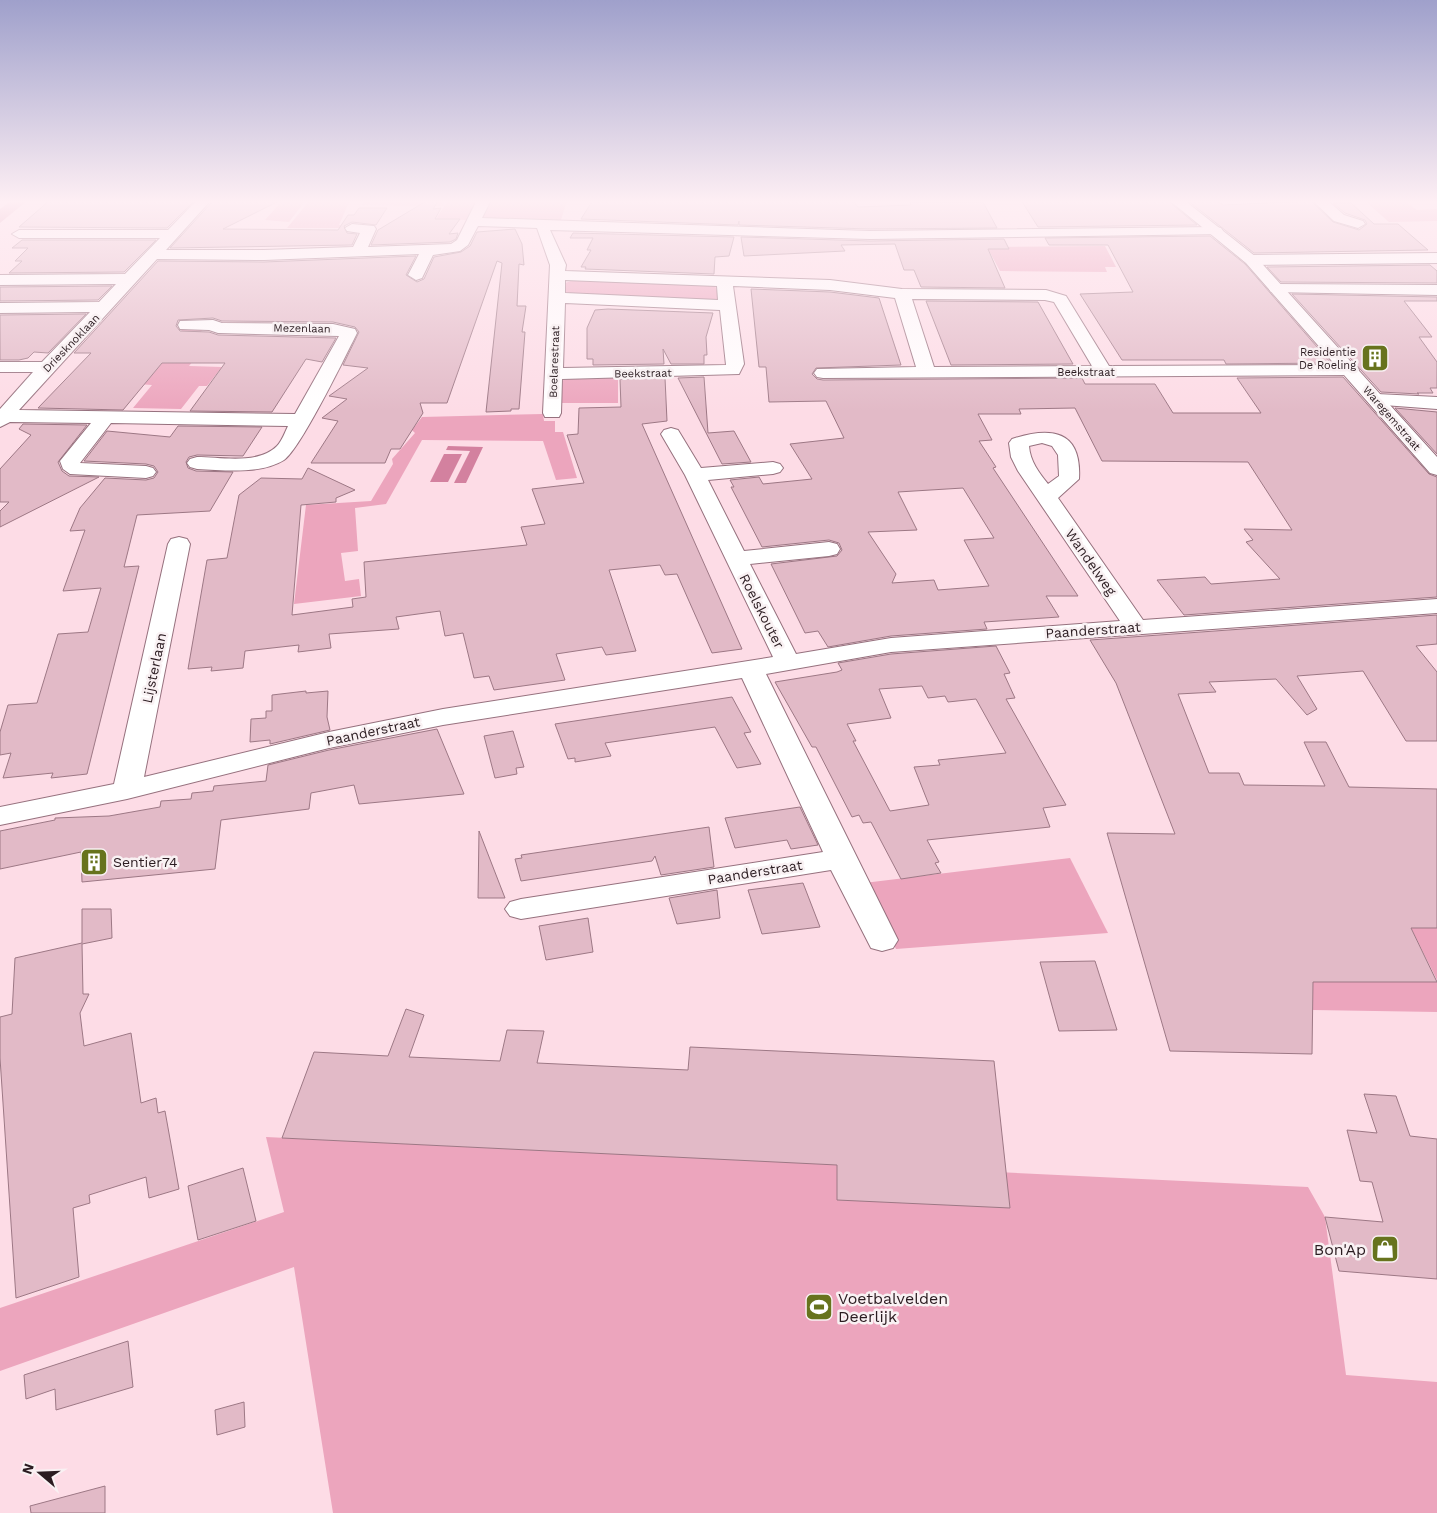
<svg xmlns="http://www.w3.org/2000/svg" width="1437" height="1513" font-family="'Work Sans',sans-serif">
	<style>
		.green { fill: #eca5bd }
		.water { fill: #d3819f }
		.building { fill: #e2bac7; stroke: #9d7885; fill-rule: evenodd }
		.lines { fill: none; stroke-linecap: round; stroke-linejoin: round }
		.street-casing { stroke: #96717e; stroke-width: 2 }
		.secondary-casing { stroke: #96717e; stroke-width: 2 }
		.street { fill: #fff; fill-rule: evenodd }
		.secondary { fill: #fff; fill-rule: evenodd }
		.labels { text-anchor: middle; stroke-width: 5; stroke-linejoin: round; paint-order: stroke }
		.far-street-label { font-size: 11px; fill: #2b1c21; stroke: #f9f1f3 }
		.far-poi-label { font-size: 11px; fill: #2b1c21; stroke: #f9f1f3; text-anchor: end }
		.street-label { font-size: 14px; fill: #2b1c21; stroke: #f9f1f3 }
		.poi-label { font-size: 14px; fill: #2b1c21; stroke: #f9f1f3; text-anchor: start }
		.near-poi-label { font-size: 16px; fill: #2b1c21; stroke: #f9f1f3; text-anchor: end }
	</style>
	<rect width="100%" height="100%" fill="#fddce6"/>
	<g class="green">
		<path d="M283 200H306L289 222 265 220Z"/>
		<path d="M310 200H350L339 225 349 228H287Z"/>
		<path d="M365 200H445L443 206 361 205Z"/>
		<path d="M448 200H476L468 220 436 219Z"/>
		<path d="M487 200H567L561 220 557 222 482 218 480 216Z"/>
		<path d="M1364 200H1403L1417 210 1437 209V221L1389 222Z"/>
		<path d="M1105 246 1116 267H1105L1107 272 1000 271 987 247Z"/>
		<path d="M577 279 715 285 719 298 715 300 565 294V283Z"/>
		<path d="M186 325 206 326 198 335 205 346 189 366 222 367 207 386H199L181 409 133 408 152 385 137 384Z"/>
		<path d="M618 376V403H559L561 381 570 378Z"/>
		<path d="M543 414 544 421H555V432H563L577 478 556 480 543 441 422 440 386 504 355 508 358 551 341 553 345 581 359 579 361 596 294 604 306 505 371 501 393 464 392 459 415 433 412 430 422 417Z"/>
		<path d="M1070 858 1108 933 896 949 864 883Z"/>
		<path d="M1411 928H1437V980Z"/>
		<path d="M1313 982H1437V1012L1313 1010Z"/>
		<path d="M266 1137 1308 1187 1325 1217 1346 1375 1437 1382V1513H333L294 1267 0 1371V1308L284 1212Z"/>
	</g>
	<g class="water">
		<path d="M12 200H28L0 223V209Z"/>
		<path d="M448 446 483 447 466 483H454L470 451 446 450Z"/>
		<path d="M444 454H462L448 482H430Z"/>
	</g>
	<g class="building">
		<path d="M50 200H175L194 201 167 228 19 227Z"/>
		<path d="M428 200H439L433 209 441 208 435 219H460L449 234 458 233 456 239 450 242 371 245 378 230Z"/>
		<path d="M593 200H852L858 207 911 205 910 202H983L997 228 870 229 739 225V221L738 225 581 219Z"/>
		<path d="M1021 200H1167L1197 225 1038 227Z"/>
		<path d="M1187 200H1216L1223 205 1311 201 1333 222 1359 230 1367 224 1365 220 1345 213 1333 203H1351L1374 224H1398L1428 250 1254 253Z"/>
		<path d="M213 201H279L223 229 338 230 348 215H354L359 208H387L376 225 352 222 344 226 347 233 357 234 352 245 170 248Z"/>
		<path d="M515 229 522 244 524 265 519 264 517 306H526L522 332H525L519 409H511V411L486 412 502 263 497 261 447 403H420L423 413 400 449H391L385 463H311L338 421 322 418 347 399 329 396 368 368 343 365 359 332 355 327 333 322 222 321 213 318 178 320 176 326 180 331 209 332 218 335 336 338 322 362 306 359 272 412 190 411 225 363H162L123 410 38 408 91 353H74L158 261 264 262 416 256 406 275 417 282 424 279 434 257 461 252 470 246 477 232Z"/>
		<path d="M573 233 734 237 729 256 715 257 714 274 585 269 586 267H581L591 250H587L593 238H570Z"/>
		<path d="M1210 236 1245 264 1331 363 1226 364 1224 360H1122L1080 294 1133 292 1108 245H1049L1045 238Z"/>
		<path d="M741 237 870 241 1004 239 1009 249H988L1005 288 921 287 914 270H904L895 244 841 245 845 251 744 256Z"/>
		<path d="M22 240H156L124 272 9 273 22 261H15L28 248H12Z"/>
		<path d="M1430 265 1437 271V283L1281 282 1267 267Z"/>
		<path d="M112 286 98 300 0 301V287Z"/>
		<path d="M751 289 830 292 879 298 901 365 816 368 812 374 817 379 823 380 1082 378 1085 384H1155L1173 413H1261L1237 378 1343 377 1429 474 1437 477V597L1184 615 1157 580 1205 577 1211 584 1280 579 1246 542 1253 540 1244 529 1292 530 1248 462 1102 461 1075 408 1019 409 1021 414H978L992 440 979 441 996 467 993 468 1078 596H1046L1059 617 984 622 987 629 891 636 828 647 818 631 805 633 771 564 837 556 842 550 839 543 829 540 762 547 731 487H734L730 480 759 477 763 484 812 479 790 444 844 438 826 401 769 402 766 367H759ZM963 488 994 538 964 540 989 586 938 590 934 580 892 583 896 574 868 532 917 530 898 492Z"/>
		<path d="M1292 294 1437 297V301H1404L1432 337H1419L1437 362V388H1430L1433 393H1417L1419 394 1381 392Z"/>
		<path d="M926 301 1038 302 1073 364 951 365Z"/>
		<path d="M608 309 713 313 706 337 707 355H704V364H671L663 349 664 364 593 365V359H587V328L595 310Z"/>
		<path d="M86 314 48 353 34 352 28 358 19 360H0V315Z"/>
		<path d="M704 377 708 433 734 431 751 462 722 464 678 378Z"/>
		<path d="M665 378 667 421 642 424 742 649 712 653 677 574 665 575 660 565 609 570 636 651 606 655 602 647 556 654 565 680 494 690 489 676 474 678 463 633 445 636 440 611 396 617 399 629 329 634 331 648 298 652 299 645 245 651 243 668 211 671 212 667 188 669 207 560 227 558 239 495 261 478 302 479 308 468 355 490 336 498V502L301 505 292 615 353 607 352 599 366 597 364 562 527 545 521 527 545 524 532 489 584 483 567 435 578 434 579 408 621 407 620 379Z"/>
		<path d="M1395 408 1437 412V454Z"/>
		<path d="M23 424 87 425 58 462 62 471 69 476 99 477 0 527V511L9 502H0V469L31 435 19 429Z"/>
		<path d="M178 426 262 427 243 456 197 455 189 457 186 462 188 468 196 471 233 472 210 511 137 515 124 567 139 566 87 774 51 778 53 773 3 778 11 753 0 755V732L8 705 37 703 58 634 88 632 101 588 63 591 85 530 70 531 80 508 105 478 146 480 154 478 158 472 154 466 146 464 84 461 107 431 170 437Z"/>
		<path d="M1437 615V644L1416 646 1437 672V741H1406L1363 671 1297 676 1317 709 1307 715 1276 679 1209 682 1216 692 1178 694 1209 773H1239L1244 785 1325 786 1304 742H1326L1349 787 1437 789V928H1411L1437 982H1313L1312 1054 1170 1051 1107 833 1175 834 1116 683 1090 640Z"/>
		<path d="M996 646 1010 673 1004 674 1015 698 1006 699 1066 805 1043 808 1050 827 927 840 939 862 935 863 941 873 901 879 871 822 863 823 859 815 852 817 816 747H812L775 682 837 672 842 670 838 663 891 654ZM922 686 928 698 945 696 948 702 976 699 1006 753 938 760 940 765 914 767 929 805 890 811 853 741H856L847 724 891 718 879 689Z"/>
		<path d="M306 691V693L328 691 327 717 330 730 270 744V740L250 742 251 719 266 718V711H272V695Z"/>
		<path d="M732 697 751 732 744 733 761 764 737 768 715 727 605 743 611 756 575 762V758L568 759 555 724Z"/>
		<path d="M437 729 464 794 359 804 354 785 311 793 309 809 221 820 215 869 82 882 81 852 0 869V831L55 820V818L109 816 160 807 161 801 191 799 192 793 213 791 214 786 266 781 268 765 329 750Z"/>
		<path d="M513 731 524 767 516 768 517 774 495 778 484 736Z"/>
		<path d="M800 807 818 845 791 849 787 840 735 848 725 818Z"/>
		<path d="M709 827 714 867 661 875 655 856 652 861 521 881 515 859 522 858 521 855Z"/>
		<path d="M479 831 505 898H478Z"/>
		<path d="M803 883 820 927 762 934 748 890Z"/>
		<path d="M717 890 720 918 677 924 669 898Z"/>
		<path d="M82 909H111L112 938 82 944 83 994H89L80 1013 84 1046 131 1033 141 1103 156 1098 158 1113 165 1111 179 1189 149 1198 146 1177 89 1195 90 1203 73 1208 79 1277 16 1298 0 1058V1017L12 1014 15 958 82 943Z"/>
		<path d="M588 918 593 952 546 960 539 926Z"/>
		<path d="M1095 961 1117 1030 1059 1031 1040 962Z"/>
		<path d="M406 1009 424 1015 409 1057 500 1061 507 1030 544 1031 537 1063 688 1070 690 1047 994 1061 1010 1208 837 1200V1165L282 1138 314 1052 388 1056Z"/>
		<path d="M1364 1094 1396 1096 1410 1136 1437 1139V1279L1339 1271 1325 1217 1383 1222 1372 1182 1360 1181 1347 1130 1377 1133Z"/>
		<path d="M243 1168 256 1221 198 1240 188 1186Z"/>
		<path d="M128 1341 133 1387 56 1410 55 1389 26 1399 24 1375Z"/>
		<path d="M244 1402 245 1427 217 1435 215 1410Z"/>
		<path d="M105 1486V1513H31L30 1506Z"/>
	</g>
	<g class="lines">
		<g class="street-casing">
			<g id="street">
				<path d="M197 200H211L166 250H264L353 247 360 233 347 231 345 228 352 224 374 226 376 229 368 247 451 244 457 240 477 200H491L482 218 870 231 1216 227 1221 228 1223 231 1221 234 870 239 550 230 566 265 565 271 830 280 902 289 1046 290 1066 296 1109 366 1350 365 1356 366 1359 370 1356 374 1350 375 823 378 817 377 814 373 817 369 916 367 895 298 830 290 733 286 744 364 739 374 562 379 561 413 559 417H545L543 413 550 265 537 228 478 226 468 245 460 251 433 255 422 278 416 280 408 275 419 254 264 260 157 259 19 410 295 414 339 336 218 333 209 330 180 329 178 325 180 321 213 320 222 323 333 324 355 329 357 333C345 357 301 448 284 460 260 475 224 470 197 469L190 467 187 463 190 459 197 457C221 457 258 465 277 446 282 441 285 432 288 426L111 423 80 463 146 466 153 468 156 472 153 476 146 478 70 474 63 469 60 461 91 423 10 422 0 427V409L33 372H0V362H42L90 312 0 313V303L99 302 116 284 0 285V275L125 274 160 238H19L12 234 19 230H168ZM565 280 717 286 718 300 565 293ZM912 299 1045 300 1054 302 1092 366 934 367ZM565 303 720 310 726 365 563 368Z"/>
				<path d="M1312 200H1327L1344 215 1363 221 1365 224 1358 228 1334 221Z"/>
				<path d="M1437 253V263L1251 265 1243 260 1251 255Z"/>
				<path d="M1277 284 1437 285V295L1271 292 1269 289 1271 286Z"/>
				<path d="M1377 394 1437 397V409L1370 404 1368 400 1370 396Z"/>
				<path d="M671 428 678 430 701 468 773 462 780 464 783 468 780 472 773 474 708 480 744 551 829 542 837 544 840 549 837 554 829 556 750 564 796 654 891 638 1120 621 1018 471 1011 457 1009 443 1012 439C1051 426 1082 430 1079 479L1058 498 1143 620 1437 599V613L891 652 766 674 898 940 893 948 882 951 871 948 831 870 521 919 510 916 505 909 510 902 521 899 823 852 742 678 443 725 329 748 127 799 0 825V807L114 784 168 544 171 539 179 537 187 539 190 544 144 777 329 732 443 709 773 657 685 475 661 434 664 430ZM1042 443 1052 446 1058 455 1059 476 1048 484C1039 473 1030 461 1029 446Z"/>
			</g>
		</g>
		<g class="secondary-casing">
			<path id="secondary" d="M1169 200H1184L1256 257 1437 457V475L1430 473 1246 263Z"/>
		</g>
		<use href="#street" class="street"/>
		<use href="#secondary" class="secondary"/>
	</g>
	<linearGradient id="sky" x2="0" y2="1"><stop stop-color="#9fa0cb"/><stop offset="0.49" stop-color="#feeff4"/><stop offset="1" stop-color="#feeff4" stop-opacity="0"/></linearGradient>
	<rect width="1437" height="412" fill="url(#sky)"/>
	<defs>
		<g id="building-square" transform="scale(1.4375)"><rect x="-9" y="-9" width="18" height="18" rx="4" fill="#67731d" stroke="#f9f1f3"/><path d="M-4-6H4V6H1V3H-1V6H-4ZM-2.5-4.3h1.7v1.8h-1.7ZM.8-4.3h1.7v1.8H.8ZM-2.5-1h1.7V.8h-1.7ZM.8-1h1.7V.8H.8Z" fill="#fff"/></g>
		<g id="shop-square" transform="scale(1.4375)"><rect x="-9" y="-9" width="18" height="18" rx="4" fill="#67731d" stroke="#f9f1f3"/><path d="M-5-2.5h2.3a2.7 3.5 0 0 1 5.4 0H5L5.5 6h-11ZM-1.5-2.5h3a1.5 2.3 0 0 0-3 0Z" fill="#fff"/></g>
		<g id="stadium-square" transform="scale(1.4375)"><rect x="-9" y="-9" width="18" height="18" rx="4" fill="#67731d" stroke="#f9f1f3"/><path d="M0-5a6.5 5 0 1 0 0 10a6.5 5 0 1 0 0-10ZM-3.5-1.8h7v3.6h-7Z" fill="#fff"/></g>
	</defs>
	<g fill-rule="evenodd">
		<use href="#building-square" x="1375" y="358"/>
		<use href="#building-square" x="94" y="862"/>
		<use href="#shop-square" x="1385" y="1249"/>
		<use href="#stadium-square" x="819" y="1307"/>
	</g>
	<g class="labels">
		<g class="far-street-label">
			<text transform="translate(302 328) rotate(1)" y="4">Mezenlaan</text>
			<text transform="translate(71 343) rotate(-46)" y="4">Driesknoklaan</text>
			<text transform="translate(554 362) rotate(-88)" y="4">Boelarestraat</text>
			<text x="1086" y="376">Beekstraat</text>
			<text transform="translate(643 373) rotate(-1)" y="4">Beekstraat</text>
			<text transform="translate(1392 418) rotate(49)" y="4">Waregemstraat</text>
		</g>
		<g class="far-poi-label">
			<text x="1356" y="356">Residentie<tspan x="1356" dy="13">De Roeling</tspan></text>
		</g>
		<g class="street-label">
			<text transform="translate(1091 562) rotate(55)" y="5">Wandelweg</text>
			<text transform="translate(762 611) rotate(63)" y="5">Roelskouter</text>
			<text transform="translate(1093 630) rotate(-4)" y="5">Paanderstraat</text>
			<text transform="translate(154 668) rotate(-78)" y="5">Lijsterlaan</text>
			<text transform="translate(373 731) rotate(-12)" y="5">Paanderstraat</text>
			<text transform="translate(755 872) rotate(-9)" y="5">Paanderstraat</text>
		</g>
		<g class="poi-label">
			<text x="113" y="867">Sentier74</text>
		</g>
		<g class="near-poi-label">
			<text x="1366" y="1255">Bon'Ap</text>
			<text x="838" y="1304" text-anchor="start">Voetbalvelden<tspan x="838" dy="18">Deerlijk</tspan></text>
		</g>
	</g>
	<g transform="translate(40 1473) rotate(289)" stroke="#f9f1f3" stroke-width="4" paint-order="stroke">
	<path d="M0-4L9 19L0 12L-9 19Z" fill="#2b1c21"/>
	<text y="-8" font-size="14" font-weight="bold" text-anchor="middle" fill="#2b1c21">N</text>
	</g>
</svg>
